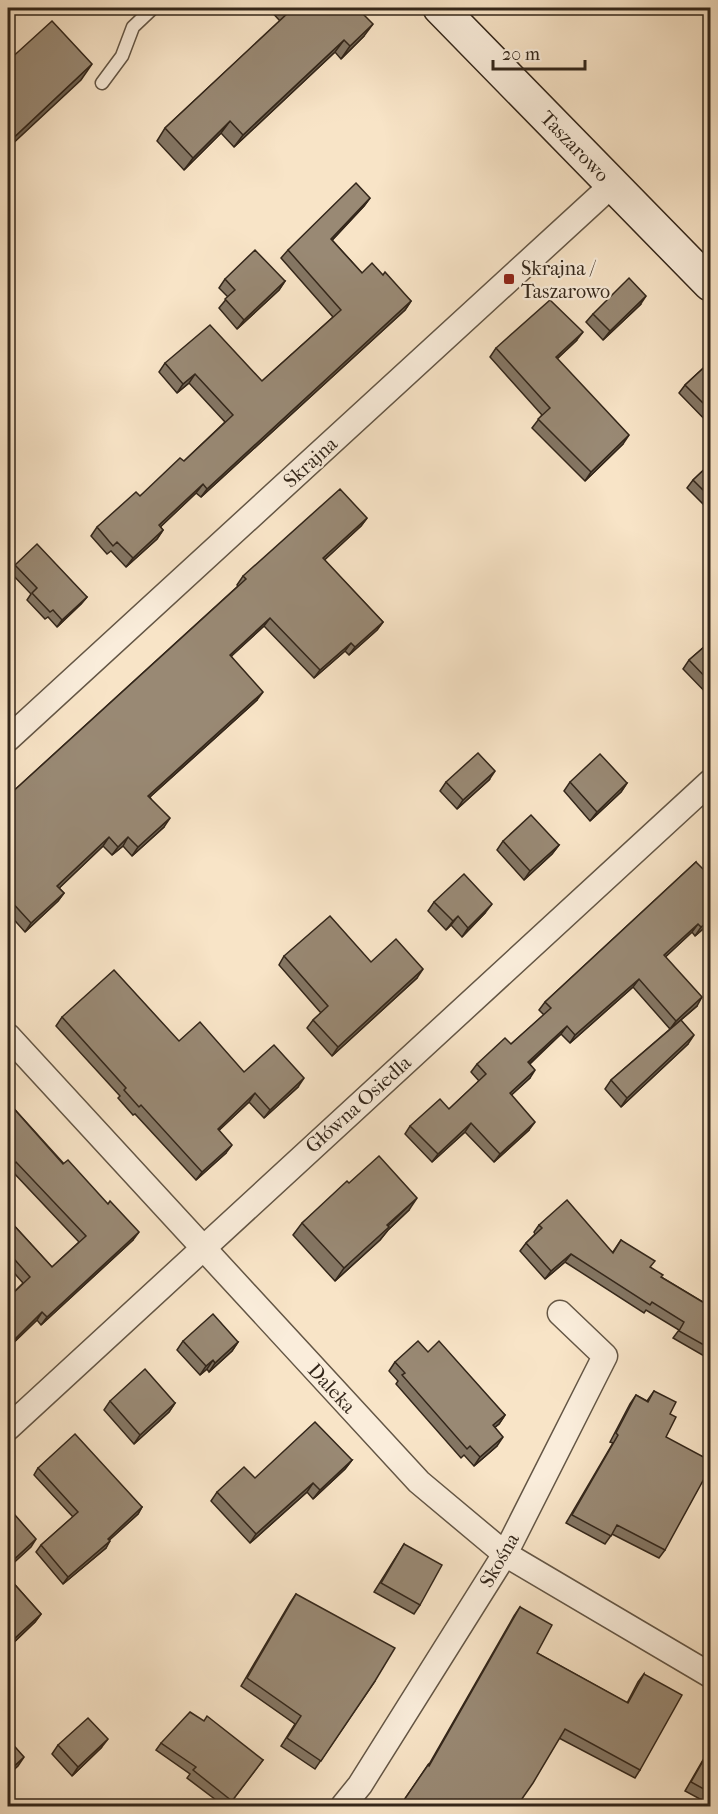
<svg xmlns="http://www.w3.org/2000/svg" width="718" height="1814" font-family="'IM FELL French Canon',serif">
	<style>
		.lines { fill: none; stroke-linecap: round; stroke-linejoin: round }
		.lane-casing { stroke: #645645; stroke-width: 15 }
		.street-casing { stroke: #645645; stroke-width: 27 }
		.secondary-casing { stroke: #33261a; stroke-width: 36 }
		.lane { stroke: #faeddb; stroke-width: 12 }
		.street { stroke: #faeddb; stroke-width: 24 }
		.secondary { stroke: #faeddb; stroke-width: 33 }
		.wall { fill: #847664; stroke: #33261a; stroke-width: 1.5 }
		.shaded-wall { fill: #6b6051; stroke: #33261a; stroke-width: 1.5 }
		.building { fill: #998974; stroke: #33261a; stroke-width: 1.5 }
		.poi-dot { fill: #8f2418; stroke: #faeddb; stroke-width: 2 }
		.labels { text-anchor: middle; stroke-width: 4.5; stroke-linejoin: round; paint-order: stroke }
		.street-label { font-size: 20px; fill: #33261a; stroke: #faeddb }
		.poi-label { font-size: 20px; fill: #33261a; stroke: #faeddb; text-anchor: start }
	</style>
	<rect width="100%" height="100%" fill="#f8e4c7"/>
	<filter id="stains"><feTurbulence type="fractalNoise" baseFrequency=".00333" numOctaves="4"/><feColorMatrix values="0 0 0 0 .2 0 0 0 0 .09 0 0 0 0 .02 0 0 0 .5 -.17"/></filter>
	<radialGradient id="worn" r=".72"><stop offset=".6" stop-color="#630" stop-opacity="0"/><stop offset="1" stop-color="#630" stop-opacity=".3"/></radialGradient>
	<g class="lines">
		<g class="lane-casing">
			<path id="lane" d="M102 83 122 56 133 27 153 8"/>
		</g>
		<g class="street-casing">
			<g id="street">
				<path d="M8 739 612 185"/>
				<path d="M8 1036 419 1482 505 1554 710 1675"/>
				<path d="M8 1428 710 782"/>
				<path d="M343 1806 360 1785 505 1554 605 1356 560 1313"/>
			</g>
		</g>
		<g class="secondary-casing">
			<path id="secondary" d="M440 8 710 284"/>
		</g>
		<use href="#lane" class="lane"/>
		<use href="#street" class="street"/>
		<use href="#secondary" class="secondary"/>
	</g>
	<g class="wall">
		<path d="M268 8H357L364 36 341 59 335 52 234 147 221 133 184 170 157 141 165 128 280 21Z"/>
		<path d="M370 198 364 206 332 240 362 273 383 275 411 301 405 310 201 497 196 493 160 527 163 530 157 539 126 567 111 551 107 554 91 536 97 527 140 496 184 461 225 422 189 383 177 393 159 372 165 363 262 381 333 317 281 258 288 250Z"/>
		<path d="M225 279 285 281 279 290 237 329 219 308 228 297 219 288Z"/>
		<path d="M640 305 603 340 586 322 593 314Z"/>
		<path d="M576 341 557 359 623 444 585 481 532 428 542 415 490 357 496 348Z"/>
		<path d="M711 361V426L679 393 685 385Z"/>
		<path d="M711 463V510L710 511 687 488 693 480Z"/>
		<path d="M367 518 361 526 324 560 383 622 377 630 349 655 345 651 314 678 264 626 231 656 257 700 150 797 164 827 132 856 123 846 112 855 103 846 59 888 64 893 58 901 25 932 8 913V796L238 586 237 585 243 576Z"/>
		<path d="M15 565 87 597 81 604 57 627 48 617 45 619 27 600 31 594 10 572Z"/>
		<path d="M711 583V592L707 588Z"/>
		<path d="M711 641V698L683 669 689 660Z"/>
		<path d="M489 780 457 809 440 791 446 782Z"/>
		<path d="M570 782 627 783 621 792 590 821 564 791Z"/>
		<path d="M503 841 559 845 552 854 524 880 497 850Z"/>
		<path d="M696 862 711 922 695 936 692 932 665 957 697 1006 681 1020 688 1044 621 1107 605 1089 611 1080 670 1029 633 987 570 1043 561 1034 530 1064V1078L511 1095 529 1130 494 1162 465 1132 432 1162 405 1134 410 1126 449 1109 479 1081 471 1072 477 1064 511 1044 544 1015 539 1010 545 1002Z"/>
		<path d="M434 902 485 913 462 937 451 925 446 930 428 911Z"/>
		<path d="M284 956 371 962 417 978 332 1056 307 1028 313 1020 321 1013 279 965Z"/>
		<path d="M62 1017 179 1041 244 1072 298 1087 264 1118 249 1102 219 1130 226 1153 196 1180 135 1114 133 1115 118 1098 120 1096 56 1026Z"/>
		<path d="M8 1102 133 1240 41 1325 37 1320 8 1348V1298L23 1283 8 1266V1219L52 1267 79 1242 11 1170 9 1171 8 1170Z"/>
		<path d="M349 1183 409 1210 388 1230 380 1240 335 1281 293 1235 302 1223Z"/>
		<path d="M539 1225 613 1252 621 1240 661 1277 711 1307V1360L673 1338 679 1330 646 1310 644 1313 565 1262 545 1279 520 1251 526 1243 535 1234 534 1232Z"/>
		<path d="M183 1341 238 1342 232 1351 209 1372 207 1369 200 1375 177 1350Z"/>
		<path d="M428 1352 505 1415 499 1424 495 1427 497 1446 474 1466 464 1455 461 1458 396 1384 398 1381 389 1371 395 1362Z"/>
		<path d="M654 1391 670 1414 666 1437 665 1550 659 1558 612 1534 605 1544 566 1523 613 1443 610 1442 630 1404 636 1395 647 1401Z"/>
		<path d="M110 1401 175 1403 169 1412 134 1444 104 1410Z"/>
		<path d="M352 1460 345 1469 313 1499 307 1492 250 1543 211 1501 217 1492 255 1478Z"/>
		<path d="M38 1468 142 1507 138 1514 109 1540 106 1548 63 1584 36 1552 41 1545 73 1517 34 1475Z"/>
		<path d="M404 1544 420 1605 414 1614 374 1592Z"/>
		<path d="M8 1577 41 1614 35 1622 9 1647 8 1645Z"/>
		<path d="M296 1594 375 1681 315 1769 281 1746 295 1724 241 1686 290 1603Z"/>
		<path d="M520 1607 537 1653 627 1703 638 1682 644 1674 640 1770 635 1778 559 1738 517 1806H400L428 1765V1766L514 1616Z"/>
		<path d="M161 1743 263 1760 228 1806H224L187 1778 190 1774 156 1750Z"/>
		<path d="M58 1745 101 1748 72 1776 52 1754Z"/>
		<path d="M711 1746V1805L685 1791Z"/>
	</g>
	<g class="shaded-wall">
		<path d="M373 24 364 36 341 59 350 46Z"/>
		<path d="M344 40 335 52 234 147 243 135Z"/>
		<path d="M92 64 81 80 8 148V143Z"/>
		<path d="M230 121 221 133 184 170 193 158Z"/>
		<path d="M370 198 364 206 325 248 331 239Z"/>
		<path d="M285 281 279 290 237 329 244 320Z"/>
		<path d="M646 296 640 305 603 340 610 331Z"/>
		<path d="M411 301 405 310 201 497 207 489Z"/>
		<path d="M583 332 576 341 549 366 556 357Z"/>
		<path d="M195 374 189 383 177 393 183 384Z"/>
		<path d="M629 435 623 444 585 481 591 472Z"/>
		<path d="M203 484 196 493 153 534 159 525Z"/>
		<path d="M367 518 361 526 317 567 323 558Z"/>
		<path d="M163 530 157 539 126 567 133 558Z"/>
		<path d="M87 597 81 604 57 627 62 620Z"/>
		<path d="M270 618 264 626 224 663 230 655Z"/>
		<path d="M383 622 377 630 349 655 355 647Z"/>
		<path d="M351 643 345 651 314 678 320 670Z"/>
		<path d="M263 692 257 700 142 804 148 796Z"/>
		<path d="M495 771 489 780 457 809 463 800Z"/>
		<path d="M627 783 621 792 590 821 597 812Z"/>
		<path d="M170 818 164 827 132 856 138 847Z"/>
		<path d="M109 837 103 846 52 895 57 886Z"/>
		<path d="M128 837 123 846 112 855 118 847Z"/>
		<path d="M559 845 552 854 524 880 530 871Z"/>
		<path d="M64 893 58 901 25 932 31 923Z"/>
		<path d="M492 904 485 913 462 937 468 928Z"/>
		<path d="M458 916 451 925 446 930 453 921Z"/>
		<path d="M711 919V922L695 936 701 927Z"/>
		<path d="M698 924 692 932 658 964 664 955Z"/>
		<path d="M423 969 417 978 332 1056 338 1047Z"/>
		<path d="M639 979 633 987 570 1043 575 1035Z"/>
		<path d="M702 997 697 1006 670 1029 676 1021Z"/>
		<path d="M567 1026 561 1034 522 1070 528 1062Z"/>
		<path d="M694 1035 688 1044 621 1107 627 1098Z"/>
		<path d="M535 1070 530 1078 504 1102 510 1093Z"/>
		<path d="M304 1078 298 1087 264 1118 270 1110Z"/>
		<path d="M255 1093 249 1102 212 1137 218 1129Z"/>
		<path d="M535 1122 529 1130 494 1162 500 1154Z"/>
		<path d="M471 1123 465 1132 432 1162 438 1154Z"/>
		<path d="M232 1145 226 1153 196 1180 202 1172Z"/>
		<path d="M417 1198 409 1210 388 1230 380 1240 335 1281 344 1268Z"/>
		<path d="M139 1232 133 1240 41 1325 47 1317Z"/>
		<path d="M571 1254 565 1262 545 1279 551 1271Z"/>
		<path d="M42 1312 37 1320 8 1348V1346Z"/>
		<path d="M238 1342 232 1351 209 1372 215 1363Z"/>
		<path d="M213 1360 207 1369 200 1375 206 1366Z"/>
		<path d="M175 1403 169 1412 134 1444 140 1435Z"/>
		<path d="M505 1415 499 1424 487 1434 493 1425Z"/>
		<path d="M503 1437 497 1446 474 1466 480 1457Z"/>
		<path d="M352 1460 345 1469 313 1499 320 1490Z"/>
		<path d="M313 1483 307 1492 250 1543 256 1534Z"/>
		<path d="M142 1507 138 1514 103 1546 108 1539Z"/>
		<path d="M36 1539 31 1547 8 1568V1565Z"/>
		<path d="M110 1541 106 1548 63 1584 68 1577Z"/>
		<path d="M41 1614 35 1622 9 1647 14 1639Z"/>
		<path d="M108 1739 101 1748 72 1776 78 1767Z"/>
		<path d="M24 1757 18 1766 8 1775V1772Z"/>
	</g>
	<g class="building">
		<path d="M288 8H357L373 24 350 46 344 40 243 135 230 121 193 158 165 128 291 10Z"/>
		<path d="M52 21 92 64 8 143V61Z"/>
		<path d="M356 183 370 198 331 239 362 273 372 263 383 275 385 272 411 301 207 489 203 484 159 525 163 530 133 558 117 542 113 546 97 527 136 492 140 496 180 458 184 461 233 415 195 374 183 384 165 363 210 325 262 381 341 310 288 250Z"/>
		<path d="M255 250 285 281 244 320 225 299 235 290 225 279Z"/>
		<path d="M629 278 646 296 610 331 593 314Z"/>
		<path d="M550 300 583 332 556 357 629 435 591 472 538 419 550 408 496 348Z"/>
		<path d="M711 361V411L685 385Z"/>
		<path d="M711 463V498L693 480Z"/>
		<path d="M340 489 367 518 323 558 383 622 355 647 351 643 320 670 270 618 230 655 263 692 148 796 170 818 138 847 128 837 118 847 109 837 57 886 64 893 31 923 8 898V796L246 579 243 576Z"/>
		<path d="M37 544 87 597 62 620 53 610 50 612 32 593 37 588 15 565Z"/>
		<path d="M711 641V683L689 660Z"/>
		<path d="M478 753 495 771 463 800 446 782Z"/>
		<path d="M600 754 627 783 597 812 570 782Z"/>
		<path d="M531 815 559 845 530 871 503 841Z"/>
		<path d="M696 862 711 877V919L701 927 698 924 664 955 702 997 676 1021 639 979 575 1035 567 1026 528 1062 535 1070 510 1093 535 1122 500 1154 471 1123 438 1154 410 1126 440 1099 449 1109 486 1074 477 1064 505 1038 511 1044 551 1008 545 1002Z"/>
		<path d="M464 874 492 904 468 928 458 916 453 921 434 902Z"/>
		<path d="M330 916 371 962 396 939 423 969 338 1047 313 1020 328 1006 284 956Z"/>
		<path d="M114 970 179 1041 200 1022 244 1072 274 1045 304 1078 270 1110 255 1093 218 1129 232 1145 202 1172 141 1105 139 1107 124 1090 126 1088 62 1017Z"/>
		<path d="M681 1020 694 1035 627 1098 611 1080Z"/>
		<path d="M8 1102 63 1164 68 1160 108 1204 110 1201 139 1232 47 1317 42 1312 8 1346V1298L30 1277 8 1252V1219L52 1267 86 1236 16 1162 15 1163 8 1156Z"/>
		<path d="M379 1156 417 1198 387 1225 389 1227 344 1268 302 1223 347 1181 349 1183Z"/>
		<path d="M567 1200 613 1253 621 1240 655 1261 650 1267 663 1275 661 1277 711 1307V1349L679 1331 684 1322 652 1302 650 1305 571 1254 551 1271 526 1243 542 1228 539 1225Z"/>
		<path d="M213 1314 238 1342 215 1363 213 1360 206 1366 183 1341Z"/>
		<path d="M418 1341 428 1352 439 1341 505 1415 493 1425 503 1437 480 1457 470 1446 467 1449 402 1375 405 1373 395 1362Z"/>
		<path d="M145 1369 175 1403 140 1435 110 1401Z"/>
		<path d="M654 1391 676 1402 670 1414 676 1417 666 1437 711 1461V1466L665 1550 617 1525 611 1536 572 1515 618 1435 616 1433 636 1395 648 1402Z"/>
		<path d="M315 1422 352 1460 320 1490 313 1483 256 1534 217 1492 244 1467 255 1478Z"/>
		<path d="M75 1434 142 1507 108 1539 110 1541 68 1577 41 1545 78 1512 38 1468Z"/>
		<path d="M8 1507 36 1539 8 1565Z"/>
		<path d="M404 1544 442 1565 420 1605 381 1583Z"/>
		<path d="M8 1577 41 1614 14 1639 12 1637 8 1640Z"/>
		<path d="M296 1594 395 1648 375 1681 321 1761 287 1738 301 1716 247 1678Z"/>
		<path d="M520 1607 552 1625 537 1653 628 1703 644 1674 682 1695 640 1770 565 1729 533 1783 517 1806H405L407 1802 404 1800 428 1765 429 1766Z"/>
		<path d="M190 1712 204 1721 207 1716 263 1760 232 1801 193 1770 196 1767 161 1743Z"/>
		<path d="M88 1718 108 1739 78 1767 58 1745Z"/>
		<path d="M8 1739 24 1757 8 1772Z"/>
		<path d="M711 1747V1793L691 1782Z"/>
	</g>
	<rect class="poi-dot" x="503" y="273" width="12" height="12" rx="3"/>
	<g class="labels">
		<g class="street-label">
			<text transform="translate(575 146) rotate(46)" y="7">Taszarowo</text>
			<text transform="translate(310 462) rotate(-42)" y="7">Skrajna</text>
			<text transform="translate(358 1104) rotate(-42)" y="7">Główna Osiedla</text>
			<text transform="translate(332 1388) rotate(47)" y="7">Daleka</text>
			<text transform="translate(499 1560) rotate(-60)" y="7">Skośna</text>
		</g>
		<g class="poi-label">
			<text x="521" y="275">Skrajna /<tspan x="521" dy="23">Taszarowo</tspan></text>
		</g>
	</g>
	<rect width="718" height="1814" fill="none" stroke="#f8e4c7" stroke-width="30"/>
	<rect x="9" y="9" width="700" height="1796" fill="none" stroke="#33261a" stroke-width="3"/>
	<rect x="15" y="15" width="688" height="1784" fill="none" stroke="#33261a" stroke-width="1.5"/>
	<path d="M493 60v9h92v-9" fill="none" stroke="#33261a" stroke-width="3"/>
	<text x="502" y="60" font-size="18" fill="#33261a" stroke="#faeddb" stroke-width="4.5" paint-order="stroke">20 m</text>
	<rect width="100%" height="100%" filter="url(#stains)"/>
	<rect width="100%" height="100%" fill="url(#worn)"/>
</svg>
